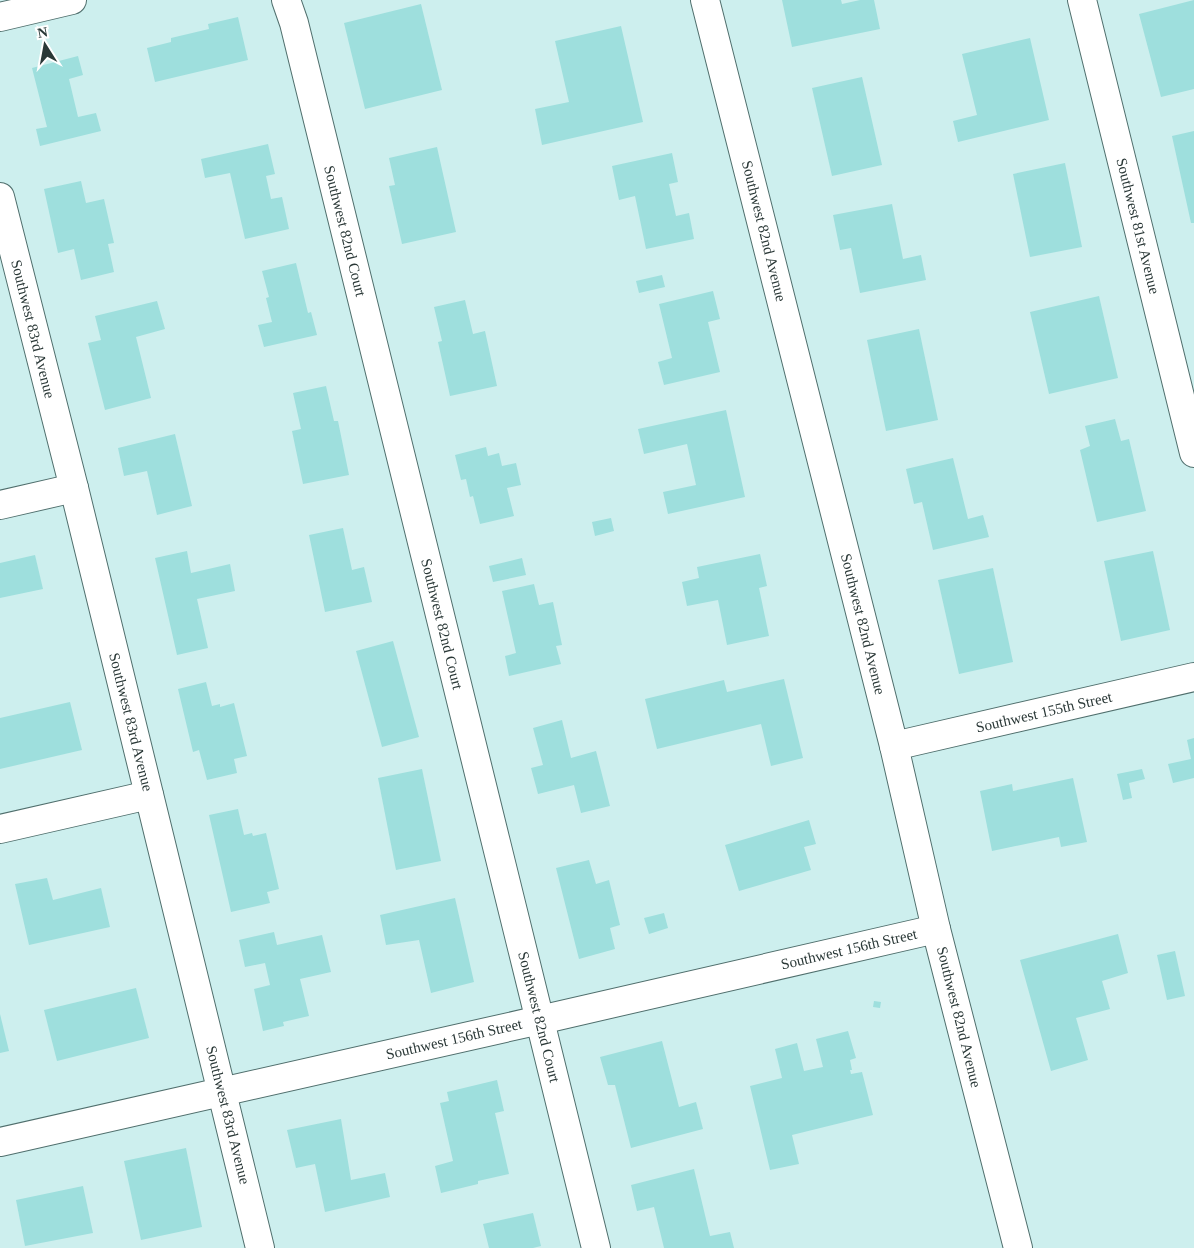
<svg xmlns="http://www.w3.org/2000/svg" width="1194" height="1248" font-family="'Times New Roman',serif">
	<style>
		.building { fill: #9edfdd }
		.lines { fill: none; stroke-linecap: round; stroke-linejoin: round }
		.minor-casing { stroke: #506f6d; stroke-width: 30 }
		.minor { stroke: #fff; stroke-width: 28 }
		.labels { text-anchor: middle; stroke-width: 4.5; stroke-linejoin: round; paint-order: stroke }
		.street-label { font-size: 15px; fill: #2a3837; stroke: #fff }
	</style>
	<rect width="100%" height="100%" fill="#cdefee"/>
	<g class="building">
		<path d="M782 0H841L842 4 860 0H874L880 29 792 47Z"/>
		<path d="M1194 0V89L1161 97 1139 14Z"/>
		<path d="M421 4 442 90 365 109 344 23Z"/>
		<path d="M238 17 248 60 155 82 147 48 171 42V38L209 29 208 24Z"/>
		<path d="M621 26 643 122 542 145 535 109 569 102 555 41Z"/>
		<path d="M1030 38 1049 120 958 142 953 121 977 115 962 54Z"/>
		<path d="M78 56 83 75 69 79 78 117 96 113 101 131 40 146 36 129 47 127 32 68Z"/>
		<path d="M862 77 882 165 832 176 812 88Z"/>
		<path d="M1194 131V223H1191L1172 136Z"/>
		<path d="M268 144 275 174 266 176 271 199 282 197 289 229 245 239 230 173 205 178 201 159Z"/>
		<path d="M437 147 456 232 402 244 389 186 395 185 389 158Z"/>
		<path d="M672 153 678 182 669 184 676 216 689 213 694 239 646 249 635 196 619 200 612 166Z"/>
		<path d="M1065 163 1082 247 1030 257 1013 174Z"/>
		<path d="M81 181 86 203 104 199 114 243 108 244 114 272 81 280 74 249 58 253 44 189Z"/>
		<path d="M892 204 903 259 921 255 926 280 860 293 851 248 840 250 833 215Z"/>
		<path d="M296 263 308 313 311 312 317 335 264 347 258 325 272 322 266 298 269 297 262 271Z"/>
		<path d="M662 275 665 287 639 293 636 281Z"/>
		<path d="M713 291 720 319 708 322 720 372 664 385 658 362 672 358 659 304Z"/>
		<path d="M1099 296 1118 378 1049 394 1030 312Z"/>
		<path d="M465 300 473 334 485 331 497 386 450 396 438 342 442 341 434 307Z"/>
		<path d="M157 301 165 329 136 337 151 398 105 410 88 343 101 340 95 316Z"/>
		<path d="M919 329 938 420 886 431 867 340Z"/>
		<path d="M326 386 334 421H338L349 475 303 484 292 431 301 429 293 393Z"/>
		<path d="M726 410 745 497 668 514 663 492 696 485 687 444 644 454 638 429Z"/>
		<path d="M1115 419 1121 441 1129 439 1146 511 1097 522 1080 450 1090 446 1085 426Z"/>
		<path d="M175 434 192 506 157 515 147 471 124 476 118 448Z"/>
		<path d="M486 447 488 456 499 453 502 466 516 463 521 485 507 488 514 516 480 524 473 496 470 497 466 479 461 480 455 455Z"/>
		<path d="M953 458 968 519 983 515 989 537 933 550 922 502 914 504 906 469Z"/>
		<path d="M611 518 614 531 595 536 592 522Z"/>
		<path d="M343 528 352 570 364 567 372 602 325 612 309 535Z"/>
		<path d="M187 551 191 573 230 564 235 591 197 599 208 648 177 655 155 558Z"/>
		<path d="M1153 551 1170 630 1121 641 1104 561Z"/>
		<path d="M760 554 767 586 759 588 769 636 727 645 718 600 687 606 682 582 699 578 697 567Z"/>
		<path d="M35 555 43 589 0 598V563Z"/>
		<path d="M522 558 526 575 493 582 489 566Z"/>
		<path d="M993 568 1013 662 959 674 938 580Z"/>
		<path d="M534 584 539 605 553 602 562 645 556 646 561 664 509 676 505 656 516 653 502 591Z"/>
		<path d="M393 641 419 737 382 747 356 651Z"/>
		<path d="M784 679 803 758 771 766 761 724 657 749 645 699 724 680 727 692Z"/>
		<path d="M206 682 212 706 220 704V707L234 703 247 756 234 759 237 773 207 780 199 750 193 752 178 689Z"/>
		<path d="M70 702 82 750 0 769V718Z"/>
		<path d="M562 720 571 758 596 751 610 806 581 813 574 785 538 794 531 768 543 765 533 728Z"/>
		<path d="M1194 738V778L1173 783 1168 764 1191 759 1187 740Z"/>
		<path d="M422 769 441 861 396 870 378 778Z"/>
		<path d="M1142 769 1145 779 1129 783 1132 798 1123 800 1117 774Z"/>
		<path d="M1073 778 1087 842 1061 847 1059 837 992 851 980 791 1012 784 1013 791Z"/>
		<path d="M238 809 244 835 252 833 253 836 266 833 279 889 267 892 270 903 231 912 209 815Z"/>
		<path d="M809 820 816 844 804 847 811 870 739 891 725 845Z"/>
		<path d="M589 860 596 884 609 880 620 925 610 928 615 949 579 959 556 868Z"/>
		<path d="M47 878 53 900 101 888 110 927 29 945 15 884Z"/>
		<path d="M455 898 474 982 431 993 419 940 386 945 380 915Z"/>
		<path d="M664 913 668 928 649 934 644 918Z"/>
		<path d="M274 932 277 945 322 935 331 972 300 979 309 1016 283 1022 284 1026 263 1031 254 989 270 985 265 963 245 967 239 940Z"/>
		<path d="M1118 934 1128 973 1102 981 1110 1009 1076 1018 1088 1060 1051 1071 1020 960Z"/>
		<path d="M1175 951 1185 996 1167 1000 1157 955Z"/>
		<path d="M136 988 149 1038 57 1061 44 1010Z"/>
		<path d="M874 1001 881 1002 880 1008 873 1007Z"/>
		<path d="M0 1014 9 1051 0 1053Z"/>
		<path d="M848 1031 856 1058 850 1060 852 1070H850L851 1074 862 1072 873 1115 792 1135 799 1164 770 1170 750 1086 782 1078 775 1049 797 1043 804 1071 823 1067 816 1039Z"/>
		<path d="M662 1041 679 1107 696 1102 703 1129 631 1148 615 1085H608L600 1057Z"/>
		<path d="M497 1080 504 1111 495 1113 509 1174 478 1181V1184L441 1193 435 1166 453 1161 440 1103 449 1101 447 1092Z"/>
		<path d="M341 1119 351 1180 385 1173 390 1197 325 1212 315 1164 296 1168 287 1130Z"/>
		<path d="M186 1148 202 1227 141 1240 124 1161Z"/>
		<path d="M694 1169 710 1236 730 1232 734 1248H664L654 1207 637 1211 631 1185Z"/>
		<path d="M83 1186 93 1233 25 1246 16 1200Z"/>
		<path d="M533 1213 541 1246 533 1248H489L483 1224Z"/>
	</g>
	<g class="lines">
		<g class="minor-casing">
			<g id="minor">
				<path d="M286 0 294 23 596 1248"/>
				<path d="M705 0 894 746 936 929 1018 1248"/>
				<path d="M1082 0 1194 453"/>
				<path d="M0 17 72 0"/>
				<path d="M0 197 74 488 260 1248"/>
				<path d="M0 505 74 488"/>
				<path d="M894 746 1194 677"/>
				<path d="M0 829 149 795"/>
				<path d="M0 1142 540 1020 936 929"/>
			</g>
		</g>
		<use href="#minor" class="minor"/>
	</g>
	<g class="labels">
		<g class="street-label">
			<text transform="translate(1138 226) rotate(76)" y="5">Southwest 81st Avenue</text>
			<text transform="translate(345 231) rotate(76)" y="5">Southwest 82nd Court</text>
			<text transform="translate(764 231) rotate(76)" y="5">Southwest 82nd Avenue</text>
			<text transform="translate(33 329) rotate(76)" y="5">Southwest 83rd Avenue</text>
			<text transform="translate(442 624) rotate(76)" y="5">Southwest 82nd Court</text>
			<text transform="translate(863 624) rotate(76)" y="5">Southwest 82nd Avenue</text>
			<text transform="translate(1044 712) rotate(-13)" y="5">Southwest 155th Street</text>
			<text transform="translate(131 722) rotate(76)" y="5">Southwest 83rd Avenue</text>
			<text transform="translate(849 949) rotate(-13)" y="5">Southwest 156th Street</text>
			<text transform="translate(539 1017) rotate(76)" y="5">Southwest 82nd Court</text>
			<text transform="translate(959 1017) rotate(76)" y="5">Southwest 82nd Avenue</text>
			<text transform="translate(454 1039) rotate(-13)" y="5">Southwest 156th Street</text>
			<text transform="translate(228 1115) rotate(76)" y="5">Southwest 83rd Avenue</text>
		</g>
	</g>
	<g transform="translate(45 45) rotate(349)" stroke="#ffffff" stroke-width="4" paint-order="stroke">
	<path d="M0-4L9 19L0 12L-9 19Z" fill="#2a3837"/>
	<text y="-8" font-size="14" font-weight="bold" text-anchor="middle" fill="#2a3837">N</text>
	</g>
</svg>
